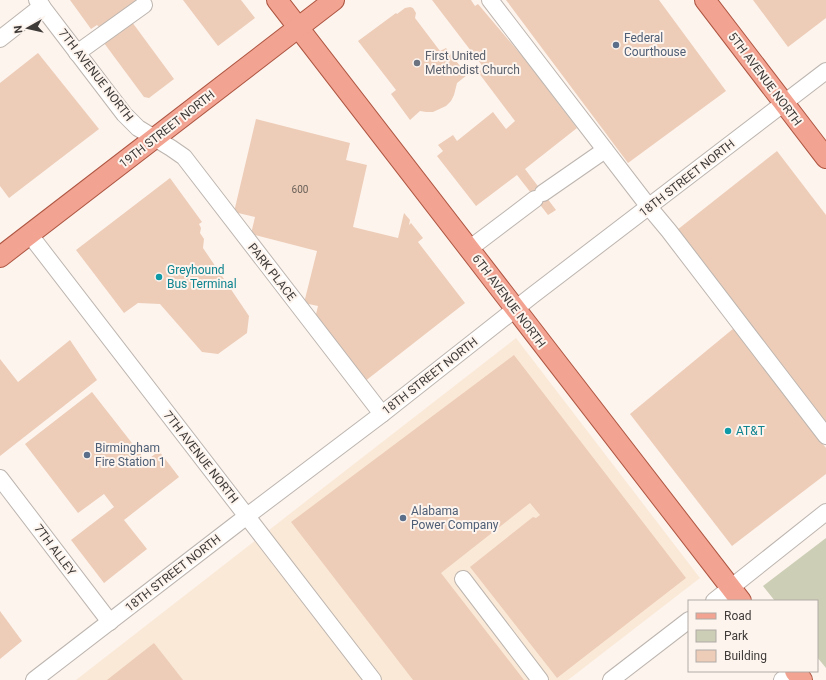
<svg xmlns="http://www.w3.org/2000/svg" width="826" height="680" font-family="Roboto,sans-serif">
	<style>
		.commercial { fill: #fae9d7 }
		.green { fill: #ccceb6 }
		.building { fill: #edcdb8 }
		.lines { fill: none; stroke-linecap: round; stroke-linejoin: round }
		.minor-casing { stroke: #bdb5af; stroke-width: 18 }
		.major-casing { stroke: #ae5642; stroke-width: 22 }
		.minor { stroke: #fff; stroke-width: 16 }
		.major { stroke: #f2a391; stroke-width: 20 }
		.service-dot { fill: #5c6f8a; stroke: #fdf4ee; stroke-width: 1.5 }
		.worship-dot { fill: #6b7280; stroke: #fdf4ee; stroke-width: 1.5 }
		.culture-dot { fill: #0f9aa8; stroke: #fdf4ee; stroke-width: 1.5 }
		.labels { text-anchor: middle; stroke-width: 4; stroke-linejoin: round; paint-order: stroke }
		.number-label { font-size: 10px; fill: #6a6059 }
		.service-label { font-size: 12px; fill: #4e5e75; stroke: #fdf4ee; text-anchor: start }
		.worship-label { font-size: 12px; fill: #5b616d; stroke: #fdf4ee; text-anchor: start }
		.street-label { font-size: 12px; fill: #3f3b39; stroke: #fdf4ee }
		.culture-label { font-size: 12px; fill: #0d838f; stroke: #fdf4ee; text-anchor: start }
	</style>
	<rect width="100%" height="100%" fill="#fdf4ee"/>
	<path class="commercial" d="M516 338 700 578 568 680H76Z"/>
	<path class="green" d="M826 538V668L817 657V601H775L763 586Z"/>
	<g class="building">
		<path d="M70 0H139L101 29 97 25 91 29Z"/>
		<path d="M183 0H241L255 18 218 46Z"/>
		<path d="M432 0H471L475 6 478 4 523 57 577 128 525 169 556 210 548 215 517 175 476 206 437 156 443 151 438 145 453 135 457 141 493 112 506 129 515 121 478 72 484 68Z"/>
		<path d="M506 0H659L726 91 628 163Z"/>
		<path d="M753 0H826V18L788 47Z"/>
		<path d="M410 7 413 8 416 13 415 18 440 51 446 48 467 75 457 83 454 95 451 101 446 106 433 112H426L420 111 410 120 391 94 396 90 358 41 396 13 397 14 405 8Z"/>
		<path d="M132 22 174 79 149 98 144 97 104 43Z"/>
		<path d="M38 53 99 129 9 198 0 186V83Z"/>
		<path d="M256 119 350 143 346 160 367 165 353 227 398 238 404 213 410 220 409 225 411 223 423 238 418 242 465 303 364 382 315 318 318 306 304 303 317 251 251 234 255 217 234 212Z"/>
		<path d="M777 151 826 215V435L677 230Z"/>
		<path d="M170 178 202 222 199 224 201 228 200 233 204 239 203 248 249 316 247 333 218 354 202 352 160 304 138 303 124 313 76 250Z"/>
		<path d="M734 328 826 448V474L732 546 630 414Z"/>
		<path d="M70 340 97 380 0 456V359L18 382Z"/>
		<path d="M514 355 686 578 557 678 470 567 533 517 536 518 540 515 530 503 474 547 441 573 524 680H413L291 522Z"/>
		<path d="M92 392 146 461 159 451 179 477 124 520 147 549 104 583 71 540 114 507 104 494 78 513 25 444Z"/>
		<path d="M0 611 22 641 0 659Z"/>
		<path d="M154 643 183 680H107Z"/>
	</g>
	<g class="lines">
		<g class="minor-casing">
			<g id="minor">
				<path d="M37 0 124 114 138 128 171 148 184 157 382 414"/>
				<path d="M490 0 649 207 669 231 826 436"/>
				<path d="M0 39 42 6"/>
				<path d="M77 53 144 5"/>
				<path d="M543 193 605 150"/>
				<path d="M30 235 373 680"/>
				<path d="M469 249 535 199"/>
				<path d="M0 478 110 622"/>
				<path d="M463 579 540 680"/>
				<path d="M714 601 826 512"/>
				<path d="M34 680 247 516 382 414 533 295 826 71"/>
				<path d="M611 680 689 620"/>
				<path d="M782 680 794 671"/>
			</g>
		</g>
		<g class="major-casing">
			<g id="major">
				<path d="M277 0 741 601"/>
				<path d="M705 0 826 158"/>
				<path d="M0 257 334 0"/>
				<path d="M795 671 802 680"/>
			</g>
		</g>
		<use href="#minor" class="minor"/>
		<use href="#major" class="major"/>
	</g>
	<g class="service-dot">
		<circle cx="616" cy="45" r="4"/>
		<circle cx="87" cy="455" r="4"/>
		<circle cx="403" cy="518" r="4"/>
	</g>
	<circle class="worship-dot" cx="417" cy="63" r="4"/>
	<g class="culture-dot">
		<circle cx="159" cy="277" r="4"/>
		<circle cx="728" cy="431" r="4"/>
	</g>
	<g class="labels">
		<g class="number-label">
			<text x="300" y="193">600</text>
		</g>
		<g class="service-label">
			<text x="624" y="42">Federal<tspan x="624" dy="14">Courthouse</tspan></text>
			<text x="95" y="452">Birmingham<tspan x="95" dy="14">Fire Station 1</tspan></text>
			<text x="411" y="515">Alabama<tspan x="411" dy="14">Power Company</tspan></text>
		</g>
		<g class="worship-label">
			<text x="425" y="60">First United<tspan x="425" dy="14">Methodist Church</tspan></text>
		</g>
		<g class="street-label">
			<text transform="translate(96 75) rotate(52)" y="4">7TH AVENUE NORTH</text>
			<text transform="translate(765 79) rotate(53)" y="4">5TH AVENUE NORTH</text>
			<text transform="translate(167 129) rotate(-38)" y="4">19TH STREET NORTH</text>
			<text transform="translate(687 178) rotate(-38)" y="4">18TH STREET NORTH</text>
			<text transform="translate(272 272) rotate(52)" y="4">PARK PLACE</text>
			<text transform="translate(509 301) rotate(53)" y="4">6TH AVENUE NORTH</text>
			<text transform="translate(430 376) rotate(-38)" y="4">18TH STREET NORTH</text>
			<text transform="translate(201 457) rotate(52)" y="4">7TH AVENUE NORTH</text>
			<text transform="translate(55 550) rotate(53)" y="4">7TH ALLEY</text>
			<text transform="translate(173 573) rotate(-38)" y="4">18TH STREET NORTH</text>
		</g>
		<g class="culture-label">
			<text x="167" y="274">Greyhound<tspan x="167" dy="14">Bus Terminal</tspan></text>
			<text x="736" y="435">AT&amp;T</text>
		</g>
	</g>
	<rect x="688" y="600" width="130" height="72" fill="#fdf4ee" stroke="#b1aaa6"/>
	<rect x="696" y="613" width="20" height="6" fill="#f2a391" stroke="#b1aaa6"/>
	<text x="724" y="620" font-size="12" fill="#3f3b39">Road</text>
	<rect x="696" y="630" width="20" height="12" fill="#ccceb6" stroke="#b1aaa6"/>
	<text x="724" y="640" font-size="12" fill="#3f3b39">Park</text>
	<rect x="696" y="650" width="20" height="12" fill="#edcdb8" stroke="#b1aaa6"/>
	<text x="724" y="660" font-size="12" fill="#3f3b39">Building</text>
	<g transform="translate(28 28) rotate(262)" stroke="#fdf4ee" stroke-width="3" paint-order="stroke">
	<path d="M0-3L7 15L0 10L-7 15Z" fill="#3f3b39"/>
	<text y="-6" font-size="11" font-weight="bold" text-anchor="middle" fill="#3f3b39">N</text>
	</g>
</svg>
